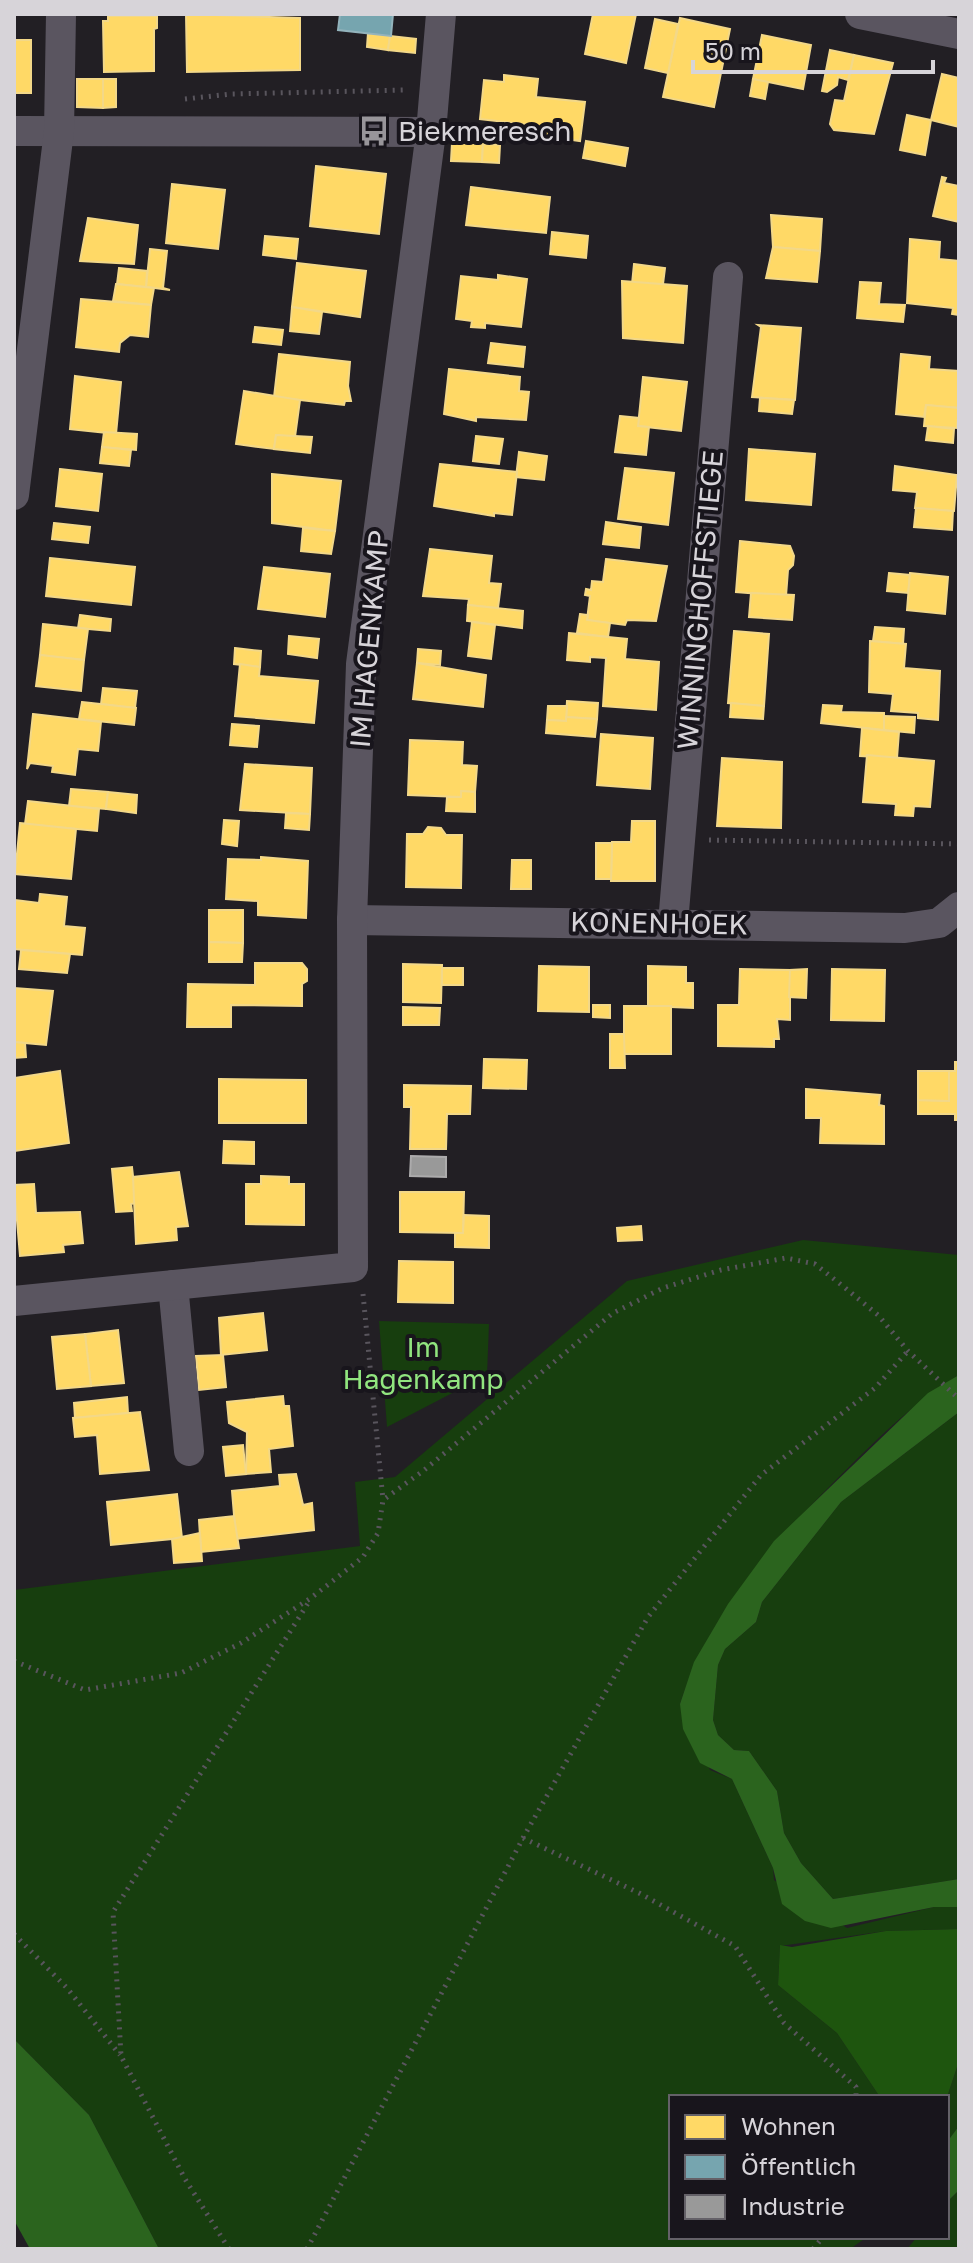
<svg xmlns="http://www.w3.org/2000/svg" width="973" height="2263" font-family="'Golos Text',sans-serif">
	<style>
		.green { fill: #173e0e }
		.forest { fill: #1e550e }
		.water { fill: #2b641e }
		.homes { fill: #ffd966; stroke: #f3d888; stroke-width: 2 }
		.public { fill: #76a5af; stroke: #93b3bc; stroke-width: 2 }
		.industry { fill: #999; stroke: #acabac; stroke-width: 2 }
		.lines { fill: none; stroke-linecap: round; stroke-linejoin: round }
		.path { stroke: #59555d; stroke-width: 5; stroke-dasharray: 2 6; stroke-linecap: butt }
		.street { stroke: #5a5560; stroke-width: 30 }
		.labels { text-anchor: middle; stroke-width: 8; stroke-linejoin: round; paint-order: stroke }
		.poi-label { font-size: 28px; fill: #d7d4d9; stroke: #18151c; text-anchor: start }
		.street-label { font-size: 28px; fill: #d7d4d9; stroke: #18151c }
		.park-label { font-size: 28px; fill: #91e57f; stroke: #18151c }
	</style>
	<rect width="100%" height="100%" fill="#221f24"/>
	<g class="green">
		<path d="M803 1240 959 1255V1375C917 1400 882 1434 848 1468 776 1539 712 1607 680 1704L710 1770 732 1779 773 1868 774 1880 847 1928 934 1907H959V1929L886 1931 780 1946 778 1985 837 2033 880 2097H671V2237H867L850 2249H159L89 2115 14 2039V1590L360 1546 355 1482 395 1477 627 1281Z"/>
		<path d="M379 1321 489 1324 487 1375 387 1427Z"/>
		<path d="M959 1412V1879L833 1899 801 1863 784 1833 777 1791 749 1751 734 1750 718 1735 713 1720 718 1665 725 1649 756 1622 762 1602 841 1502Z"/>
		<path d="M959 2061V2126L947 2142V2097Z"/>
		<path d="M959 2190V2249H907L917 2237H947V2202Z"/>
	</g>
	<path class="forest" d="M959 1929V2061L947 2097H880L837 2033 778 1985 780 1945 792 1947 886 1931Z"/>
	<g class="water">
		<path d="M959 1375V1412L841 1502 762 1602 756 1622 725 1649 718 1665 713 1720 718 1735 734 1750 749 1751 777 1791 784 1833 801 1863 833 1899 959 1879V1907H934L831 1928 805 1921 782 1904 773 1868 732 1779 700 1763 683 1729 680 1704 694 1662 728 1604 774 1541 928 1393Z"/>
		<path d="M14 2039 89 2115 159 2249H30L14 2220Z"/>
		<path d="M959 2126V2190L947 2202V2142Z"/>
	</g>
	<g class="homes">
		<path d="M186 14 300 18V70L187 72Z"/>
		<path d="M593 14H636L626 63 585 54Z"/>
		<path d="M108 16H157V28L154 29V71L104 72 103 21H108Z"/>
		<path d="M680 18 730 29 714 107 663 97Z"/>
		<path d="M655 19 678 24 668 73 645 68Z"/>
		<path d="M368 33 390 36 388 50 367 47Z"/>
		<path d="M762 35 811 45 803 89 753 79Z"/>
		<path d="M390 36 416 39 415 53 388 50Z"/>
		<rect x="14" y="40" width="17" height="53"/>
		<path d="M830 50 854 55 848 80 838 77 837 85 827 92 822 91Z"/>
		<path d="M854 55 893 63 874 134 834 130 830 124 835 100 844 101Z"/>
		<path d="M942 74 959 78V127L931 120Z"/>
		<path d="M504 75 538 79 536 97 585 102 580 141 530 134 531 125 480 119 484 80 504 82Z"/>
		<path d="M77 79H103V108L77 107Z"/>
		<path d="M103 79H116V107L103 108Z"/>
		<path d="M753 79 768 82 765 99 750 96Z"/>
		<path d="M907 115 931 120 925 155 900 150Z"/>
		<path d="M586 141 628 148 625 166 583 158Z"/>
		<path d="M452 143 483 144 482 162 451 161Z"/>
		<path d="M483 144 500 145 499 163 482 162Z"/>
		<path d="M316 166 386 174 379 234 310 226Z"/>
		<path d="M942 177 946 178 944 183 959 186V222L933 216Z"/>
		<path d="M172 184 225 190 218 249 166 243Z"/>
		<path d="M471 187 550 197 546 233 466 225Z"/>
		<path d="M771 215 822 219 820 251 773 247Z"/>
		<path d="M88 218 138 225 134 264 80 261Z"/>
		<path d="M552 232 588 236 586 258 550 254Z"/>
		<path d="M265 236 298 239 296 259 263 255Z"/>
		<path d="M910 239 940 242 939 259 959 261V315L952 314 953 308 907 303Z"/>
		<path d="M773 247 820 251 817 282 766 278Z"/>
		<path d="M150 249 167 251 163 288 170 290 146 287Z"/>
		<path d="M297 263 366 271 360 317 292 307Z"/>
		<path d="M634 264 665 268 663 284H632Z"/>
		<path d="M119 268 147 271 146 287 117 284Z"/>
		<path d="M498 275 527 279 521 327 485 323V328L471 327 472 321 456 319 461 276 498 280Z"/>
		<path d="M622 281 687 286 683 343 623 338Z"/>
		<path d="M860 282 881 283 879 304 905 305 903 322 857 318Z"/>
		<path d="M116 284 154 288 151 305 113 301Z"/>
		<path d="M81 299 151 305 148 337 130 335 120 343 119 352 76 347Z"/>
		<path d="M292 307 322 312 319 334 290 331Z"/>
		<path d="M758 325 801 328 795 400 752 397 761 327Z"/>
		<path d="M255 327 283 330 281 345 253 342Z"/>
		<path d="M491 343 525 347 523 367 488 363Z"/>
		<path d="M279 354 350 362 348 386 351 401H345L344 405 274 397Z"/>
		<path d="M901 354 930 357 929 369 959 371V408L926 405 924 417 896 414Z"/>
		<path d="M449 369 520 377 519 391 529 392 526 420 476 417V421L444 414Z"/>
		<path d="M75 376 121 382 116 434 70 429Z"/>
		<path d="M643 377 687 382 681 431 638 426Z"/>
		<path d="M244 391 300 400 295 437 276 435 274 449 236 444Z"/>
		<path d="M760 398 794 400 792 414 759 411Z"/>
		<path d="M926 405 959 408 957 428 924 426Z"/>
		<path d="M620 416 639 418 638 426 649 427 646 455 615 452Z"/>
		<path d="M928 426 954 429 953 443 926 440Z"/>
		<path d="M104 432 137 434 136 450 102 447Z"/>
		<path d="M276 435 312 437 310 453 274 449Z"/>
		<path d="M476 436 503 439 499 464 473 461Z"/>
		<path d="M102 447 131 450 129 466 100 463Z"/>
		<path d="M749 449 815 454 811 505 746 500Z"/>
		<path d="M519 452 547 456 544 480 516 477Z"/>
		<path d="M440 464 517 472 512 515 494 513V516L434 506Z"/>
		<path d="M895 466 957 475 954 511 915 508 917 492 893 490Z"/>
		<path d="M625 468 674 473 668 525 618 519Z"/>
		<path d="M60 469 102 474 98 511 56 506Z"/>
		<path d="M272 474 341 481 335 531 272 523Z"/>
		<path d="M916 508 953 511 952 530 914 527Z"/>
		<path d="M606 522 641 527 639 548 603 544Z"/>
		<path d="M54 523 90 527 88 543 52 539Z"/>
		<path d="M303 528 335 531 331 554 301 551Z"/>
		<path d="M740 541 790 546 794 556 793 565 788 570 786 596 736 592Z"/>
		<path d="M430 549 492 556 489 583 501 584 498 608 468 605 469 599 423 596Z"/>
		<path d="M50 558 135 567 131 605 46 596Z"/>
		<path d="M606 559 667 566 656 621 627 620 625 625 587 620 590 596 585 595 586 589 591 590 592 581 603 582Z"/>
		<path d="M264 567 330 574 325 617 258 609Z"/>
		<path d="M889 573 910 575 908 593 887 591Z"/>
		<path d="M910 573 948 577 945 614 907 610Z"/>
		<path d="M751 593 794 595 792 620 749 617Z"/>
		<path d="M468 605 523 611 522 628 467 621Z"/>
		<path d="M580 614 588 615 587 620 610 623 608 637 577 633Z"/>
		<path d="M80 615 111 619 110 631 78 628Z"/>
		<path d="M472 622 495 625 491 659 468 656Z"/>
		<path d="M43 624 88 629 84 660 40 655Z"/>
		<path d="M875 627 904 629 903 644 873 641Z"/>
		<path d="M734 631 769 634 764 706 728 703Z"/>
		<path d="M569 633 627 639 625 659 659 662 656 710 603 706 606 658 590 657V662L567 660Z"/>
		<path d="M289 636 319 639 317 658 288 654Z"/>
		<path d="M870 641 906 644 904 668 940 671 938 720 918 718V713L891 711 893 694 869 692Z"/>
		<path d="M235 648 261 651 260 667 234 664Z"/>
		<path d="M418 649 441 651 440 665 417 663Z"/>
		<path d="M40 655 84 660 81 691 36 686Z"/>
		<path d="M417 663 486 675 483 707 413 699Z"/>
		<path d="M240 664 260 667 259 676 318 681 314 723 235 716Z"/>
		<path d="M103 688 137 691 135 708 101 704Z"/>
		<path d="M567 701 598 703 597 719 566 717Z"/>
		<path d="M82 702 136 708 134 725 79 719Z"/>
		<path d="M731 703 764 706 763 719 730 717Z"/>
		<path d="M823 705 842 706 841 712 884 713V730L821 723Z"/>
		<path d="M548 706H567L566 721 547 720Z"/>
		<path d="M33 714 101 722 98 751 78 749 75 775 52 772 53 766 30 763 27 769Z"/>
		<path d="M884 716 915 717 914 733 884 730Z"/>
		<path d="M566 717 597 719 595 737 546 733 547 720 566 721Z"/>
		<path d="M232 724 259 726 257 747 230 745Z"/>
		<path d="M862 728 899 732 897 758 860 756Z"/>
		<path d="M601 734 653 738 650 789 597 785Z"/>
		<path d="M410 740 463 742 462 765 477 766 475 792 461 791V797L408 795Z"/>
		<path d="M867 755 934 761 930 807 914 806 913 816 895 815 896 804 863 802Z"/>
		<path d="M722 758 782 762 781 828 717 826Z"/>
		<path d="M245 764 312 768 310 814 240 810Z"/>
		<path d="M71 789 108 792 106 809 69 806Z"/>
		<path d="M461 791 475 792V812L446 811 447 797H461Z"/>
		<path d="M108 792 137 795 136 813 106 809Z"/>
		<path d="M28 801 99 809 97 831 25 824Z"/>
		<path d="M286 813 310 814 309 830 285 828Z"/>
		<path d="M224 820 239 821 237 846 222 844Z"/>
		<path d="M632 821H655V881H611L612 842H631Z"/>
		<path d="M20 823 76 829 71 879 15 874Z"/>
		<path d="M428 827 441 828 446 835H462L461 888 406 887 407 834H423Z"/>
		<path d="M596 843H612L611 879H596Z"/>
		<path d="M261 857 308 861 306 918 258 915V901L226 899 228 859 261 860Z"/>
		<path d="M512 860H531V889H511Z"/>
		<path d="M40 894 67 897 64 926 85 928 82 955 14 949V900L39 903Z"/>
		<path d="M209 910H243V943L209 942Z"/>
		<path d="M209 942 243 943 242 962H209Z"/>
		<path d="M21 950 70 954 67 973 19 969Z"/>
		<path d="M255 963H302L307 969V981L302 984V1006L231 1005V1027H187L188 984 255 985Z"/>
		<path d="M403 964 442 965 441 1003 403 1002Z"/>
		<path d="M539 966 589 967V1012L538 1011Z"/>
		<path d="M648 966 686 967V983H693V1008L648 1006Z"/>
		<rect x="442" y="968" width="21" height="17"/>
		<path d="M740 969 790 970V1020L777 1019 779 1039H774V1047L718 1046V1005H739Z"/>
		<path d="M807 969 806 998 789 997 790 970Z"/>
		<path d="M832 969 885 970 884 1021 831 1020Z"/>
		<path d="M14 988 53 991 46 1045 14 1042Z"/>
		<path d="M593 1005H610V1018L593 1017Z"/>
		<rect x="624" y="1006" width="47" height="48"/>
		<path d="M403 1007 440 1008 439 1025H403Z"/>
		<path d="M610 1034H624L625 1068H610Z"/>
		<path d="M14 1042 25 1043 26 1057 14 1058Z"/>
		<path d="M484 1059 527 1060 526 1089 483 1088Z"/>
		<path d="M955 1062H959V1120H955V1114H918V1100L949 1101V1071H955Z"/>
		<path d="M60 1071 69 1143 14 1151V1078Z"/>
		<path d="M918 1071H949V1101L918 1100Z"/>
		<path d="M219 1079 306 1080V1123H219Z"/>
		<path d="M404 1085 471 1086 470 1114H447L446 1149H410L411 1107H404Z"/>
		<path d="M806 1089 880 1095 879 1105 884 1106V1144L820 1143 821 1118H806Z"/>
		<path d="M224 1141 254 1142V1164L223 1163Z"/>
		<path d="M132 1167 136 1203 131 1204 132 1211 116 1212 112 1169Z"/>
		<path d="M179 1172 188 1226 176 1227 177 1240 136 1244 133 1177Z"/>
		<path d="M261 1176 289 1177V1184H304V1225L246 1224V1184H261Z"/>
		<path d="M34 1184 36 1213 80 1212 83 1243 63 1245 64 1252 20 1256 14 1185Z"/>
		<path d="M400 1192H464L463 1233 400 1232Z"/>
		<path d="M464 1215 489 1216V1248L455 1247V1233H463Z"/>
		<path d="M641 1226 642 1240 618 1241 617 1228Z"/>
		<path d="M399 1261 453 1262V1303L398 1302Z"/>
		<path d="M263 1313 267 1350 221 1355 219 1318Z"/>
		<path d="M118 1330 124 1383 91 1386 85 1334Z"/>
		<path d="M85 1334 91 1386 57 1389 52 1337Z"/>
		<path d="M223 1355 226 1387 199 1390 196 1356Z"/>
		<path d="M283 1396 284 1406H289L293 1446 269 1449 271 1472 246 1474 247 1432 229 1423 227 1402Z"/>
		<path d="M127 1397 128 1413 75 1418 74 1403Z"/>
		<path d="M140 1412 149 1470 100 1474 97 1435 75 1437 73 1418Z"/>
		<path d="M243 1445 246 1474 226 1476 223 1447Z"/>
		<path d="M296 1474 303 1505 312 1503 314 1530 236 1539 232 1491 280 1486 279 1475Z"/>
		<path d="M177 1494 182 1538 111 1545 107 1502Z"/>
		<path d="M234 1516 239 1548 201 1552 199 1520Z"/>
		<path d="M200 1533 202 1561 174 1563 172 1539Z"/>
	</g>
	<path class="public" d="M340 14H393L391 36 338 30Z"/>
	<path class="industry" d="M411 1156 446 1157V1177L410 1176Z"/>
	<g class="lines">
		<g class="path">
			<path d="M185 99 231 94 406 90"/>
			<path d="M709 840 959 844"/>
			<path d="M363 1294 383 1500"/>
			<path d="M14 1661 85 1690 181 1673 241 1643 311 1598 363 1557 378 1533 383 1500 423 1471 613 1313 663 1288 721 1270 786 1258 815 1264 844 1287 878 1315 908 1351 959 1399"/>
			<path d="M523 1838 639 1893 735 1946 784 2023 856 2087V2097"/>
			<path d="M14 1934 67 1988 120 2055"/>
			<path d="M229 2249 185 2179 121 2056 113 1912 310 1600"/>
			<path d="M307 2249 523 1838 648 1617 761 1475 875 1388 908 1351"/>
			<path d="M813 2249 823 2237"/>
		</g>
		<g class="street">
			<path d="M860 14 959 34"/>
			<path d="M14 131 431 132"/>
			<path d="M14 495 59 131 61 14"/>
			<path d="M352 920 905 928 939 923 959 907"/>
			<path d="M673 923 728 277"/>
			<path d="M173 1285 189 1451"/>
			<path d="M14 1301 353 1267 352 920 361 664 431 132 441 14"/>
		</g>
	</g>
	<defs>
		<g id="bus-bare" transform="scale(2.4)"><path d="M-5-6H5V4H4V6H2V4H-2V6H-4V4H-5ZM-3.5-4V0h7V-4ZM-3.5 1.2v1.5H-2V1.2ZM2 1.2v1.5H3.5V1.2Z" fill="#98959a" stroke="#18151c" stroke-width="2.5" paint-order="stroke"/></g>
	</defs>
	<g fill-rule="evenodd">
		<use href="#bus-bare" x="374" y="131"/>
	</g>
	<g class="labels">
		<g class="poi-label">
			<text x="398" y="141">Biekmeresch</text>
		</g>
		<g class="street-label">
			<text transform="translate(700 600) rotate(-85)" y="10">WINNINGHOFFSTIEGE</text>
			<text transform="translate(369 639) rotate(-85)" y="10">IM HAGENKAMP</text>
			<text transform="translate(659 923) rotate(1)" y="10">KONENHOEK</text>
		</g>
		<g class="park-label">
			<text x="423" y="1357">Im<tspan x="423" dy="32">Hagenkamp</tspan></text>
		</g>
	</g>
	<rect width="973" height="2263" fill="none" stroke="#d7d4d9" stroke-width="32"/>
	<rect x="669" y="2095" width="280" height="144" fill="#18151c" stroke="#646168" stroke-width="2"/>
	<rect x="685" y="2115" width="40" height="24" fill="#ffd966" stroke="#646168" stroke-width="2"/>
	<text x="741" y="2135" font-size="24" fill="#d7d4d9">Wohnen</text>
	<rect x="685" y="2155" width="40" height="24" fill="#76a5af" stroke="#646168" stroke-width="2"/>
	<text x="741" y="2175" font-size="24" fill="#d7d4d9">Öffentlich</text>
	<rect x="685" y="2195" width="40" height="24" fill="#999999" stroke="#646168" stroke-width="2"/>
	<text x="741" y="2215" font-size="24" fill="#d7d4d9">Industrie</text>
	<path d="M693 60v12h240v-12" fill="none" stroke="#d7d4d9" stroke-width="4"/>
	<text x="705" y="60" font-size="24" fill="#d7d4d9" stroke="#18151c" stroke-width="6" paint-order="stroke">50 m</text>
</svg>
